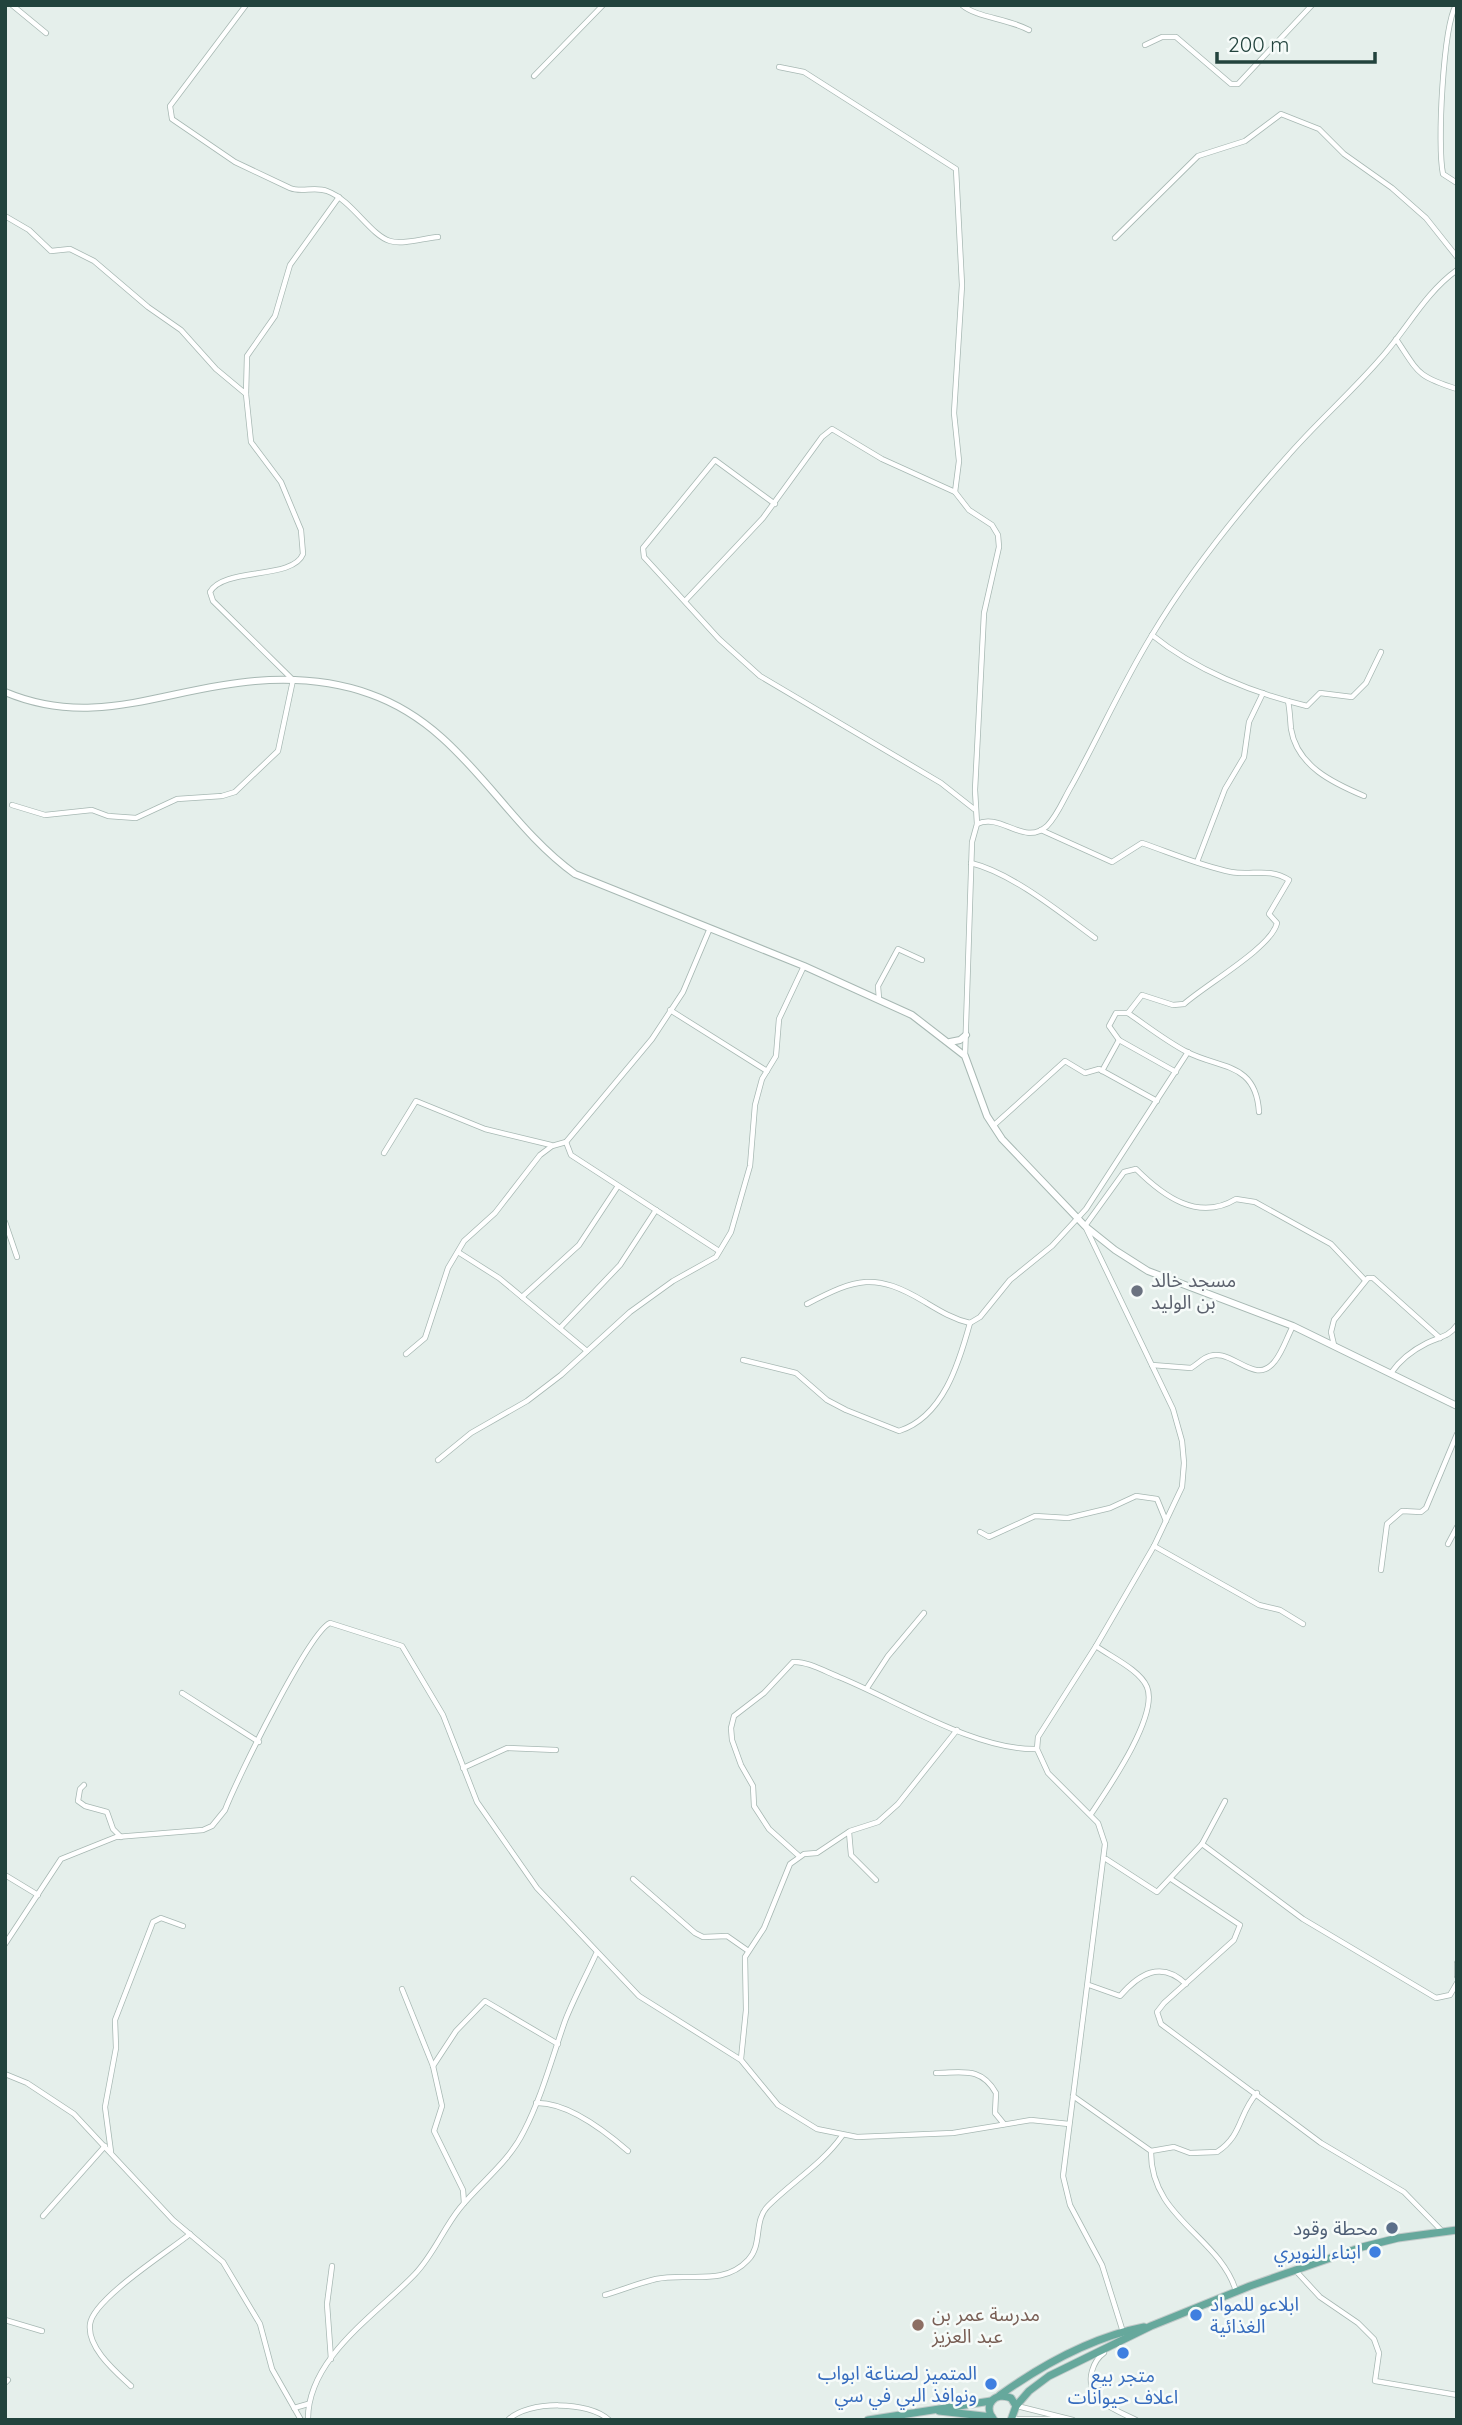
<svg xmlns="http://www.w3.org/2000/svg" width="1462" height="2425" font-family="Quicksand,'Noto Sans Arabic',sans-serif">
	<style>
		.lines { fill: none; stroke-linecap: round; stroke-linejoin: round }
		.minor-casing { stroke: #a7b8b3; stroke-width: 6 }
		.tertiary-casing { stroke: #a7b8b3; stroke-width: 8 }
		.primary-casing { stroke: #c1cac9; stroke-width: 9 }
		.minor { stroke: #fff; stroke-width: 4.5 }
		.tertiary { stroke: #fff; stroke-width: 6 }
		.primary { stroke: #66a89c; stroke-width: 7 }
		.worship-dot { fill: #6b7280; stroke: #f6fbf9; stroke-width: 2.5 }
		.service-dot { fill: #5c6f8a; stroke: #f6fbf9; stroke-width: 2.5 }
		.shop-dot { fill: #3f7fe0; stroke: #f6fbf9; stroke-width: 2.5 }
		.education-dot { fill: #8d6e63; stroke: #f6fbf9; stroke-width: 2.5 }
		.labels { text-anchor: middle; stroke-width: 5; stroke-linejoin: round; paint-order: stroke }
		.worship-label { font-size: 19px; fill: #5b616d; stroke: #f6fbf9; text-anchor: start }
		.service-label { font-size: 19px; fill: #4e5e75; stroke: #f6fbf9; text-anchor: end }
		.shop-label { font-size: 19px; fill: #366cbe; stroke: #f6fbf9; text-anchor: end }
		.education-label { font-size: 19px; fill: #785e54; stroke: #f6fbf9; text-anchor: start }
	</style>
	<rect width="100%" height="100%" fill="#e5efeb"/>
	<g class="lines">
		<g class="minor-casing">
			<g id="minor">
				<path d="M12 5 46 33"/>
				<path d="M246 5 170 106 172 119 235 162 290 188C302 193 314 186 327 191 352 200 370 235 390 241 403 245 424 238 438 237"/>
				<path d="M962 5C977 18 1007 18 1029 30"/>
				<path d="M1456 5C1443 28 1437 146 1443 174L1457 183"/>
				<path d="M1145 45 1162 37H1176L1231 84H1238L1312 5"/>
				<path d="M779 67 804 72 956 169 962 285 954 413 959 461 955 492 969 510 992 525 998 535 999 547 984 613 975 790 977 824"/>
				<path d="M534 76 603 5"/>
				<path d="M5 216 29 230 51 251 70 249 94 261 148 307 181 330 216 369 246 394 247 356 275 316 290 265 339 197"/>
				<path d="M1115 238 1198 156 1245 141 1281 114 1319 129 1344 154 1392 188 1426 218 1457 257"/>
				<path d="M1396 339C1419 373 1416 376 1457 389"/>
				<path d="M775 504 715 460 643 548 644 557 719 639 760 676 941 783 974 809"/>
				<path d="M685 601 763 518 822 437 832 429 882 459 955 492"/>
				<path d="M1152 635C1195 670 1253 693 1307 706L1320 693 1352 697 1366 683 1381 652"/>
				<path d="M1288 701C1290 711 1290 719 1291 729 1297 766 1333 783 1364 796"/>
				<path d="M12 805 45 815 92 810 108 816 136 818 177 799 222 796 235 792 278 751 293 680 213 601 210 592C223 567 293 580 303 554L301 530 281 482 251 442 246 394"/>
				<path d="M1041 830 1112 862 1142 843C1171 853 1201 866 1231 872 1252 876 1269 867 1289 880L1269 914 1277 923C1272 947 1205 985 1184 1004L1173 1005 1142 995 1128 1013"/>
				<path d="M1197 862 1225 789 1244 757 1249 722 1263 693"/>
				<path d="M971 863C1012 873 1061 913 1095 938"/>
				<path d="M879 999 878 986 898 949 922 960"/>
				<path d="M670 1010 767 1071"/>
				<path d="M965 1056 972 842 977 824C1001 812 1024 847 1047 826 1058 815 1064 798 1072 785 1099 736 1122 684 1152 635 1189 573 1238 512 1286 458 1316 423 1351 393 1381 358 1407 329 1425 293 1457 270"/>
				<path d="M1102 1071 1119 1040"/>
				<path d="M1176 1072 1119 1040 1109 1026 1116 1013H1128C1147 1026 1166 1041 1187 1052 1220 1069 1256 1062 1259 1112"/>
				<path d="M993 1126 1065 1061 1085 1073 1099 1069 1157 1101"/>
				<path d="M566 1142 571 1155 719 1251"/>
				<path d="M384 1153 416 1101 485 1129 551 1145"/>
				<path d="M5 1222 17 1257"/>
				<path d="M458 1252 499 1278 587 1351"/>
				<path d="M522 1297 579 1245 618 1186"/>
				<path d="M807 1304C857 1278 875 1272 925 1302 940 1311 953 1319 970 1323L980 1317 1010 1280 1052 1246 1086 1209 1188 1052"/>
				<path d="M560 1328 620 1265 656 1210"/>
				<path d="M1334 1345 1331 1332 1334 1320 1368 1278H1373L1440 1338"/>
				<path d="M406 1354 425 1338 448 1268 464 1241 495 1213 540 1155 552 1146 566 1142 652 1039 683 992 710 928"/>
				<path d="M743 1360 796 1373 827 1400 846 1410 899 1431C943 1417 959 1363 970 1323"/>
				<path d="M1152 1365 1191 1368C1196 1365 1200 1361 1205 1358 1230 1343 1254 1389 1275 1361 1283 1351 1287 1337 1293 1326"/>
				<path d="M1391 1373C1400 1360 1413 1350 1427 1343 1439 1337 1449 1337 1457 1325"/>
				<path d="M438 1460 471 1433 527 1401 561 1375 630 1312 673 1281 716 1257 731 1232 750 1166 755 1105 762 1079 776 1056 779 1019 804 966"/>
				<path d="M980 1532 989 1537 1035 1516 1068 1518 1110 1508 1136 1496 1157 1499 1166 1521"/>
				<path d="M1448 1544 1457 1527"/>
				<path d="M1154 1546 1259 1605 1280 1610 1303 1624"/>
				<path d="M1381 1570 1387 1524 1402 1511 1421 1512 1426 1508 1457 1434"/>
				<path d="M867 1688 888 1656 924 1613"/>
				<path d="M182 1693 259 1742"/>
				<path d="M463 1768 507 1748 556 1750"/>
				<path d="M84 1785 80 1789 78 1801 85 1806 107 1812 113 1829 121 1837"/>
				<path d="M1091 1814C1107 1790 1159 1716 1147 1687 1140 1670 1111 1657 1096 1646"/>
				<path d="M849 1832 851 1855 876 1880"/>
				<path d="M1202 1844 1303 1919 1436 1998 1450 1995 1457 1983"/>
				<path d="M799 1856 769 1829 754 1806 753 1786 741 1765 732 1740 731 1728 734 1716 764 1693 793 1662C807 1661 826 1672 839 1677 896 1700 976 1751 1037 1749"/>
				<path d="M1106 1859 1157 1892 1202 1844 1225 1801"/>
				<path d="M5 1875 38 1895"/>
				<path d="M633 1879 695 1933 703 1937 727 1936 747 1950"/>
				<path d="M1171 1879 1240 1925 1234 1940 1164 2003 1157 2012 1161 2024 1321 2143 1404 2192 1442 2231"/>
				<path d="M5 1944 61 1859 116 1837 203 1830 212 1826 225 1810C236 1781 309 1632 330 1623L402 1646 443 1715 477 1802 537 1888 639 1996 741 2060 778 2105 817 2129 857 2137 953 2133 1031 2120 1069 2124"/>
				<path d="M1457 1963V1976"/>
				<path d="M1089 1985 1120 1996C1139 1974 1161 1960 1186 1984"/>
				<path d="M402 1989 433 2066 442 2106 434 2131 463 2190 464 2203"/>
				<path d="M741 2059 746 2010 745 1957 764 1928 790 1864 804 1854 817 1853 850 1831 878 1822 898 1804 957 1730"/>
				<path d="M433 2066 456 2031 485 2001 558 2044"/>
				<path d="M936 2073C962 2073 981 2066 996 2093L995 2113 1004 2124"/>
				<path d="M5 2074 27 2083 74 2114 173 2220 223 2262 260 2324 272 2369 301 2420"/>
				<path d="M1073 2096 1151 2151C1150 2218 1219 2236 1236 2291"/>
				<path d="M536 2103C568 2102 605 2131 628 2151"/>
				<path d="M1151 2151 1174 2147 1190 2153 1217 2152C1243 2135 1238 2114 1257 2093"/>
				<path d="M111 2152 105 2107 116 2048 115 2020 153 1922 161 1918 183 1926"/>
				<path d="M43 2216 105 2146"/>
				<path d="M1296 2271 1320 2297 1358 2323 1374 2339 1379 2353 1375 2381 1457 2395"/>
				<path d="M605 2295C622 2290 639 2283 656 2279 687 2272 723 2287 748 2260 763 2245 753 2221 768 2206 793 2181 821 2165 842 2136"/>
				<path d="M5 2320 42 2331"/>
				<path d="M1123 2332 1102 2265 1070 2205 1063 2176 1105 1844 1098 1823 1048 1773 1037 1749 1038 1737 1096 1646 1154 1546 1182 1487 1184 1463 1182 1441 1173 1409 1085 1226 1124 1172 1136 1169C1163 1196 1198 1222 1236 1199L1255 1202 1331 1244 1364 1279"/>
				<path d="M1104 2353C1098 2357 1094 2364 1092 2371 1084 2400 1116 2410 1136 2420"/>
				<path d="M331 2359 327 2304 332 2266"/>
				<path d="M5 2383 8 2380"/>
				<path d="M131 2386C116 2372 87 2348 90 2324 93 2299 169 2251 190 2234"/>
				<path d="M1017 2406 1073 2420"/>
				<path d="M294 2408 308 2404"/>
				<path d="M1012 2419H1061"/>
				<path d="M308 2420C307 2358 377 2314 415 2274 434 2254 443 2229 460 2208 481 2182 509 2162 524 2131 542 2096 552 2058 565 2021 574 1998 586 1976 596 1954"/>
				<path d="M508 2420C528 2400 589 2401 609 2420"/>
			</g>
		</g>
		<g class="tertiary-casing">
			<g id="tertiary">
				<path d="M5 692C95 730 166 688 255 681 292 678 334 681 370 694 464 727 500 820 575 874L804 966 912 1015 965 1056 987 1116 1002 1139 1085 1226 1115 1250 1148 1271 1293 1326 1457 1406"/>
				<path d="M950 1042 960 1040 966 1035"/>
			</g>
		</g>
		<g class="primary-casing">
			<g id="primary">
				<path d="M1000 2395C1042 2365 1093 2337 1144 2327"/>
				<path d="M1016 2406 1029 2391 1049 2376 1151 2326 1250 2286 1362 2247 1398 2238 1457 2230"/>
				<path d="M939 2411 992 2417"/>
				<path d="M868 2420 991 2401"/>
				<path d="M994 2420C982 2405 995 2391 1011 2398L1016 2406 1011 2420"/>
			</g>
		</g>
		<use href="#minor" class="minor"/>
		<use href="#tertiary" class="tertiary"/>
		<use href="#primary" class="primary"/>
	</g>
	<circle class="worship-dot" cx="1137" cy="1291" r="7"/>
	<circle class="service-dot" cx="1392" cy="2228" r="7"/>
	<g class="shop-dot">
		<circle cx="1375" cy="2252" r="7"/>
		<circle cx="1196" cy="2315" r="7"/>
		<circle cx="1123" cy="2353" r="7"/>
		<circle cx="991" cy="2384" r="7"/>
	</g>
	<circle class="education-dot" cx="918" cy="2325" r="7"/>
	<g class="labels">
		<g class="worship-label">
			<text x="1151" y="1287">مسجد خالد<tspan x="1151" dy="22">بن الوليد</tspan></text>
		</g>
		<g class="service-label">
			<text x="1378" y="2235">محطة وقود</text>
		</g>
		<g class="shop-label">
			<text x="1361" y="2259">ابناء النويري</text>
			<text x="1210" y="2311" text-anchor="start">ابلاعو للمواد<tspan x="1210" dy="22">الغذائية</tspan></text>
			<text x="977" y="2380">المتميز لصناعة ابواب<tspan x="977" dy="22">ونوافذ البي في سي</tspan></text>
			<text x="1123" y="2382" text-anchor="middle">متجر بيع<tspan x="1123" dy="22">اعلاف حيوانات</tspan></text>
		</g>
		<g class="education-label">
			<text x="932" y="2321">مدرسة عمر بن<tspan x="932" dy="22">عبد العزيز</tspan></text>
		</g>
	</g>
	<rect width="1462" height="2425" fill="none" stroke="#22433d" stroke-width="14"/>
	<path d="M1217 52v10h158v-10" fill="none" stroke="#22433d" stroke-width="3.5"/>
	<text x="1228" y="52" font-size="21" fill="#22433d" stroke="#f6fbf9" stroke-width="5" paint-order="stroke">200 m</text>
</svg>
